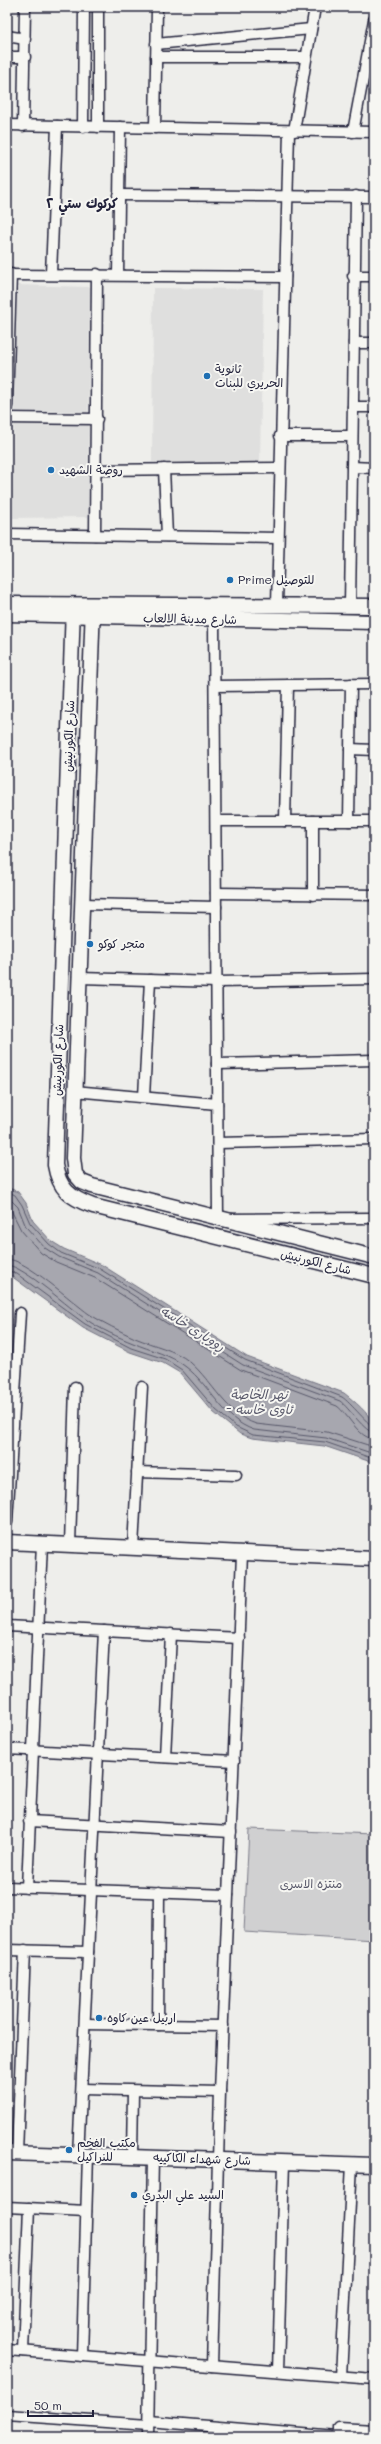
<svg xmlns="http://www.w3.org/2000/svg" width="381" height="2444" font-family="Mali,'Playpen Sans Arabic',sans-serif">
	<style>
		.built { fill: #dfdfde }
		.green { fill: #d0d0d1; stroke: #797986 }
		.water { fill: #a7a7af; stroke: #727281 }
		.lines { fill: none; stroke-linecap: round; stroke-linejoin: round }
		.shore { stroke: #575769; stroke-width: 1 }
		.street-casing { stroke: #22223b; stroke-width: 13 }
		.secondary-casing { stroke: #22223b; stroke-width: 17 }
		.street { stroke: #f6f6f2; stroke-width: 10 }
		.secondary { stroke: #f6f6f2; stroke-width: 14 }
		.poi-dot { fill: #1f6fb2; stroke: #f6f6f2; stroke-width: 1.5 }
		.labels { text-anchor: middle; stroke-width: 4; stroke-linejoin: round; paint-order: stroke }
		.poi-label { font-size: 12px; fill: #22223b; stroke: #f6f6f2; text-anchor: start }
		.street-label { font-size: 12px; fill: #22223b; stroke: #f6f6f2 }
		.park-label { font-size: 12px; fill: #565668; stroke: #f6f6f2 }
		.neighbourhood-label { font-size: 13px; font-weight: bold; fill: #22223b; stroke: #f6f6f2 }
		.water-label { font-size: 13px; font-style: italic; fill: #575769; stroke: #f6f6f2 }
	</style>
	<rect width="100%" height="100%" fill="#eeeeeb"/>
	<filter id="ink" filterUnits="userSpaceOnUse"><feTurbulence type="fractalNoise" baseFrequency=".025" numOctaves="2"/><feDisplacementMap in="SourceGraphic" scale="8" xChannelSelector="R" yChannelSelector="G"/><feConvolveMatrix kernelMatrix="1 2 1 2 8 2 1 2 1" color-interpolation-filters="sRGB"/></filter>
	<g filter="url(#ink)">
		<g class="built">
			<path d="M15 285 91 287 88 412 14 411Z"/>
			<path d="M153 288 263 289 260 463 152 462Z"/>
			<path d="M14 421 89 422 88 517 12 518Z"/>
		</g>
		<path class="green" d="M249 1829 374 1834V1940L244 1932Z"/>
		<path class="water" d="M7 1187 18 1192 26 1203 33 1221 51 1241 64 1249 102 1265 247 1357 344 1393C354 1401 369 1413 374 1425 377 1432 374 1455 374 1463L324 1446 252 1438 240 1434 213 1412 180 1373 163 1363 130 1352 83 1328 7 1273Z"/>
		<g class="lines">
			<g class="shore">
				<path d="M7 1191 15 1195 22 1205 30 1223 49 1244 61 1253 100 1269 245 1360 342 1397C350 1402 370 1427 374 1427"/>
				<path d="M7 1196 18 1207 26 1227 45 1248 59 1257 98 1273 243 1365 340 1401C349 1408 365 1432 374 1433"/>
				<path d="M7 1202 21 1230 41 1253 56 1262 95 1278 241 1370 337 1406C349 1415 358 1438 374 1439"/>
				<path d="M7 1259C26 1259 72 1302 89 1314 103 1323 120 1331 135 1338 154 1346 174 1349 190 1362 213 1382 226 1414 256 1424L327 1432 374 1447"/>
				<path d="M7 1265C24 1266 70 1309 87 1320 100 1329 118 1337 133 1343 151 1351 170 1354 186 1367 211 1386 222 1419 254 1430L326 1438 374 1454"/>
				<path d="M7 1270 17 1274 85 1324 131 1348 165 1359 182 1370 216 1410 236 1427 253 1435 325 1442 374 1459"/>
			</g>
			<g class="street-casing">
				<g id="street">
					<path d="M98 7V127"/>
					<path d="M7 36 25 39"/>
					<path d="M156 44 311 29"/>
					<path d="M7 57H25"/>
					<path d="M156 57H306"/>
					<path d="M7 125 374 132"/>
					<path d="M23 126 25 7"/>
					<path d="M83 127 84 7"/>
					<path d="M155 128 157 7"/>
					<path d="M294 131 315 7"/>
					<path d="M353 132 374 20"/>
					<path d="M118 195 374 197"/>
					<path d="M51 274 57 126"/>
					<path d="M7 275 285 277"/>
					<path d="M118 275 120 127"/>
					<path d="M353 276H374"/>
					<path d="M354 343H374"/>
					<path d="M7 406 11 274"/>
					<path d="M353 407H374"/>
					<path d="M7 418 97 419"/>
					<path d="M280 436H352"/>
					<path d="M352 467 374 468"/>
					<path d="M164 469 167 536"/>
					<path d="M96 470 280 468"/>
					<path d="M7 534 278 538"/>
					<path d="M95 535 97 274"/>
					<path d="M277 605 289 131"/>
					<path d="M350 606 356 196"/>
					<path d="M214 620 218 1219 374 1218"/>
					<path d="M215 686 374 684"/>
					<path d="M350 749 374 750"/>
					<path d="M216 821H374"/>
					<path d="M285 821 288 685"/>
					<path d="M349 821 351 684"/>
					<path d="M216 893 374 895"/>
					<path d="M313 895V821"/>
					<path d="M83 904 216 907"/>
					<path d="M80 978 217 982 374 979"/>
					<path d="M217 1064 374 1060"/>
					<path d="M74 1091 217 1104"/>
					<path d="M144 1097 150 980"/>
					<path d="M218 1143 374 1139"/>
					<path d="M137 1472 236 1475"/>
					<path d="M7 1522 20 1313"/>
					<path d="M70 1544 75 1387"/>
					<path d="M133 1547 142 1387"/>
					<path d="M7 1626 239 1638"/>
					<path d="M7 1749 234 1761"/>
					<path d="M165 1757 171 1634"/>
					<path d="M29 1821 231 1832"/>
					<path d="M7 1887 228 1895"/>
					<path d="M27 1888 42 1543"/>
					<path d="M7 1950 88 1952"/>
					<path d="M85 2024 223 2026"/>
					<path d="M158 2025 159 1892"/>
					<path d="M82 2089 220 2092"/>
					<path d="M17 2153 25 1950"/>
					<path d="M78 2155 104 1631"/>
					<path d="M132 2157 133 2091"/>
					<path d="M7 2207 86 2211"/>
					<path d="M7 2350 374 2379"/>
					<path d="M23 2351 29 2208"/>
					<path d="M82 2356 88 2155"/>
					<path d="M212 2366 220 2092 242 1554"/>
					<path d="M278 2371 284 2162"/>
					<path d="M341 2376 352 2164"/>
					<path d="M7 2415 148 2425"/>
					<path d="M148 2421 337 2437"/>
					<path d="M148 2437 153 2158"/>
					<path d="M339 2437V2428L374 2430"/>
				</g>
			</g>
			<g class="secondary-casing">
				<g id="secondary">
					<path d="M7 604 374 606"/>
					<path d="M73 605 55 1165C59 1189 70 1198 93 1206L374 1276"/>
					<path d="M93 605 73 1158 75 1174 82 1182 92 1186 374 1257"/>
					<path d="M7 614 374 622"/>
					<path d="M7 1542 374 1559"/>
					<path d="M7 2153 374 2165"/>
				</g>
			</g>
			<use href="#street" class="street"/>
			<use href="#secondary" class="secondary"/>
		</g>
	</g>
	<g class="poi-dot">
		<circle cx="207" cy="376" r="4"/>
		<circle cx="51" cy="470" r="4"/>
		<circle cx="230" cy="580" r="4"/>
		<circle cx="90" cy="944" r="4"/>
		<circle cx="99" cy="2018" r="4"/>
		<circle cx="69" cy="2150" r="4"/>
		<circle cx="134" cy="2195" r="4"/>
	</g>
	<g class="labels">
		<g class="poi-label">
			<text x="215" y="373">ثانوية<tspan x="215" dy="14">الحريري للبنات</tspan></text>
			<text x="59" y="474">روضة الشهيد</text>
			<text x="238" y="584">Prime للتوصيل</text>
			<text x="98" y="948">متجر كوكو</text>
			<text x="107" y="2022">اربيل عين كاوه</text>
			<text x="77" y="2147">مكتب الفخم<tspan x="77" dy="14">للنراكيل</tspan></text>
			<text x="142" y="2199">السيد علي البدري</text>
		</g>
		<g class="street-label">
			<text transform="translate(190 619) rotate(1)" y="4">شارع مدينة الالعاب</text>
			<text transform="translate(69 736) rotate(-88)" y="4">شارع الكورنيش</text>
			<text transform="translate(58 1060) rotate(-88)" y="4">شارع الكورنيش</text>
			<text transform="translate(316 1262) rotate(14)" y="4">شارع الكورنيش</text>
			<text transform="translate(202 2159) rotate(2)" y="4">شارع شهداء الكاكييه</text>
		</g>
		<g class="park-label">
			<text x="311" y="1888">منتزه الاسرى</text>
		</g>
		<g class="neighbourhood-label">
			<text x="82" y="208">كركوك ستي ٢</text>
		</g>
		<g class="water-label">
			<text transform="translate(193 1328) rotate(32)" y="5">ڕووباری خاسە</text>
			<text x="259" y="1399">نهر الخاصة<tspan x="259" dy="15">- ئاوی خاسە</tspan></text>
		</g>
	</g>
	<rect width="381" height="2444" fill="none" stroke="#f6f6f2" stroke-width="24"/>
	<rect x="12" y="12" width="357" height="2420" fill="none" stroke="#22223b" stroke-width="1.5" filter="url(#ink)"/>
	<path d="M28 2410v6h65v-6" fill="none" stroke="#22223b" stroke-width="2"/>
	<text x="34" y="2410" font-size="12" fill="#22223b" stroke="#f6f6f2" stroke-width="3" paint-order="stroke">50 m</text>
</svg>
